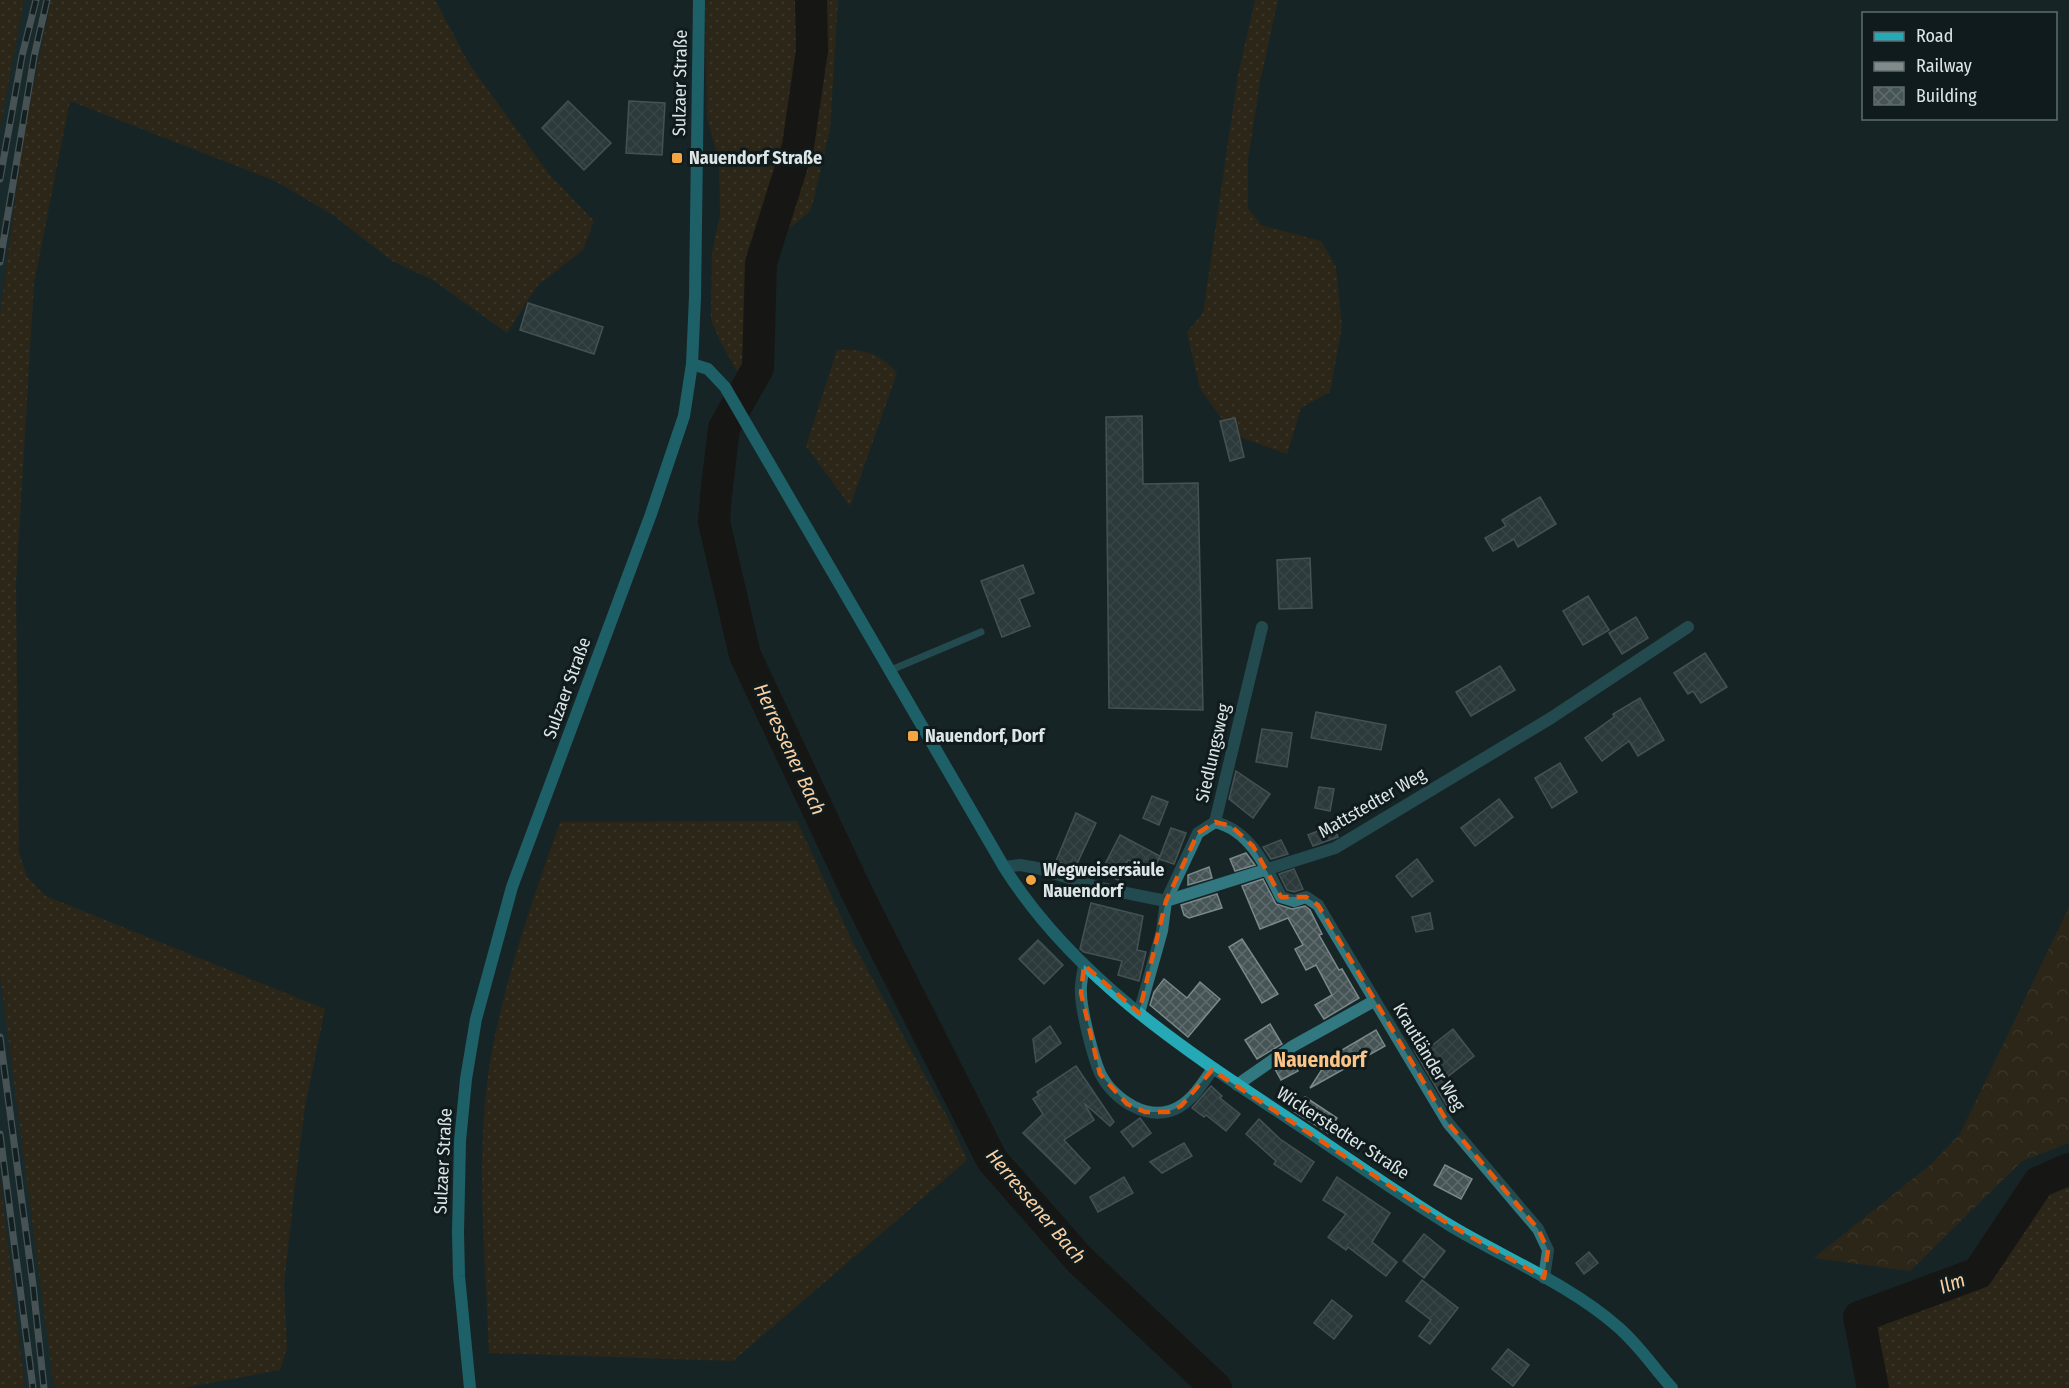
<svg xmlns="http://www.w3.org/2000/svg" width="2069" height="1388" font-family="'Fira Sans Condensed',sans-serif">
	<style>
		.built { fill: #1c3134 }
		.grass { fill: url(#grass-dots) }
		.forest { fill: url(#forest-crowns) }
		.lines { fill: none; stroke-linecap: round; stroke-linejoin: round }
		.river { stroke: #140600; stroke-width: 32 }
		.building { fill: url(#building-cross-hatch); stroke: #7a898b; stroke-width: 1.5 }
		.lane { stroke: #317880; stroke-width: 7 }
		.street { stroke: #317880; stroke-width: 12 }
		.secondary { stroke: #25a9b7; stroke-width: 12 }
		.rail-casing { stroke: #818b8c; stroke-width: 7 }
		.rail { stroke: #0f1b1d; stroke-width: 4.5; stroke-dasharray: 14; stroke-linecap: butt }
		.marked { fill: none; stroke: #e8590c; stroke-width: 4.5; stroke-dasharray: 12 8; stroke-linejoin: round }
		.poi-dot { fill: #f3a542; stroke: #0f1b1d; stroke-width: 2 }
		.labels { text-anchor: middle; stroke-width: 6; stroke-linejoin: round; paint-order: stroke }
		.street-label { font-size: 18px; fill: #dde5e6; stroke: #0f1b1d }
		.poi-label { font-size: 18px; font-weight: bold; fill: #dde5e6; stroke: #0f1b1d; text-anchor: start }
		.water-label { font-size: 20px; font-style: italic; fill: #facfa1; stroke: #0f1b1d }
		.quarter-label { font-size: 21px; font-weight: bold; fill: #fcc587; stroke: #0f1b1d }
	</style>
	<defs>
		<pattern id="grass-dots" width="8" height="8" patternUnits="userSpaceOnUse" patternTransform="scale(1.5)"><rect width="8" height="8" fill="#442907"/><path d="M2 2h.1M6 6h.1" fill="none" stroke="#5f482b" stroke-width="1.8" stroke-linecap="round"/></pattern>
		<pattern id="forest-crowns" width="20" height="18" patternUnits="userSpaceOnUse" patternTransform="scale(1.5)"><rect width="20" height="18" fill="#442907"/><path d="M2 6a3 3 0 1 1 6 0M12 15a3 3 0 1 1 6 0" fill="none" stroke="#5f482b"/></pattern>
		<pattern id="building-cross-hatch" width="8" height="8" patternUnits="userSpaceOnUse" patternTransform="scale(1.5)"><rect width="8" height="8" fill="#465456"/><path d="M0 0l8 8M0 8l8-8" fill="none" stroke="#606c6e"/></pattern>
	</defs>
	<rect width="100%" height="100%" fill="#182526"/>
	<g class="built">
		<path d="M24 0H51L24 132 0 314V129Z"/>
		<path d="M0 976 47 1325 54 1388H25L0 1177Z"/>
	</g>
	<g class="grass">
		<path d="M0 0H24L0 129Z"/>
		<path d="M51 0H435L468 62 482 82 549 174 594 221 583 250 537 286 507 333 433 280 392 261 333 215 275 181 70 101 34 283 16 584 19 853 27 877 46 896 325 1009 305 1106 295 1185 284 1284 287 1348 280 1370 183 1388H54L0 976V314L24 132Z"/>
		<path d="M705 0H838L830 129 812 206 809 212 758 254 740 376 720 341 711 319 712 253 720 215 719 162 707 117Z"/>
		<path d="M1255 0H1278L1260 82 1248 159V208L1261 225 1321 241 1336 267 1342 327 1330 392 1301 408 1287 454 1234 435 1200 389 1187 332 1203 313 1238 75Z"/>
		<path d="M837 350C864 349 879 353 897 373L850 506 806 446Z"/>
		<path d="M797 821 852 941 949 1120 967 1160 733 1361 489 1353C486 1274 479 1195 484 1116 490 1018 528 914 560 822Z"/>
		<path d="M2069 1169V1388H1873L1859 1317 1978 1273 2039 1182Z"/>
		<path d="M0 1177 25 1388H0Z"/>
	</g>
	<path class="forest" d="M2069 907V1143L2022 1161 1910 1271 1814 1258 1930 1165 1960 1134Z"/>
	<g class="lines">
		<g class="river">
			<path d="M811 0 812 50 798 146 761 263 758 368 724 428 716 495 714 522 745 655 860 899 992 1160 1079 1259 1216 1388"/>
			<path d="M1873 1388 1859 1317 1978 1273 2039 1182 2069 1169"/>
		</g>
	</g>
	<g class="building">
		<path d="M568 101 611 143 584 170 542 128Z"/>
		<path d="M629 101 665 103 662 155 626 153Z"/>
		<path d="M528 303 603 327 594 354 520 330Z"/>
		<path d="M1142 416 1143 484 1198 483 1203 710 1109 708 1106 417Z"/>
		<path d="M1235 418 1244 457 1230 461 1220 421Z"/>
		<path d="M1540 497 1556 524 1518 547 1514 539 1493 551 1485 538 1506 526 1502 520Z"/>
		<path d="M1310 558 1312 608 1279 609 1277 560Z"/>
		<path d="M1023 565 1034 593 1019 599 1030 626 1002 637 981 581Z"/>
		<path d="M1588 596 1609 630 1583 645 1563 611Z"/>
		<path d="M1636 617 1648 638 1622 654 1609 633Z"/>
		<path d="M1705 653 1727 687 1701 703 1693 691 1688 694 1674 673Z"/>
		<path d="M1500 666 1515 690 1471 716 1456 692Z"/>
		<path d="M1640 698 1664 740 1638 756 1629 741 1602 761 1585 738 1614 717 1613 714Z"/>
		<path d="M1316 712 1386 725 1381 750 1311 738Z"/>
		<path d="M1262 729 1292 733 1287 767 1256 762Z"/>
		<path d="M1560 763 1577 792 1552 808 1535 778Z"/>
		<path d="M1236 771 1270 794 1253 818 1229 799Z"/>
		<path d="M1319 787 1334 789 1330 811 1315 808Z"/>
		<path d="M1152 796 1168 802 1159 825 1143 818Z"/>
		<path d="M1499 799 1513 817 1475 846 1461 828Z"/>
		<path d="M1076 813 1096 823 1075 868 1056 861Z"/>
		<path d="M1333 825 1338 837 1313 846 1308 835Z"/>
		<path d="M1171 828 1186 833 1174 864 1159 859Z"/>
		<path d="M1120 835 1160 856 1154 870 1128 860 1118 880 1101 872Z"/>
		<path d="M1281 840 1288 854 1271 859 1263 847Z"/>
		<path d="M1246 853 1255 865 1235 871 1230 859Z"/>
		<path d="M1417 859 1433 881 1412 897 1396 876Z"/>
		<path d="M1209 867 1212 878 1188 885V875Z"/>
		<path d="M1294 869 1303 889 1294 892 1287 890 1279 874Z"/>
		<path d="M1263 879 1276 904 1292 909 1305 906 1310 910 1322 934 1319 935 1339 970 1342 969 1359 998 1324 1019 1315 1005 1332 995 1316 965 1306 970 1295 949 1303 945 1288 918 1260 929 1242 886Z"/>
		<path d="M1217 894 1222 908 1189 918 1184 915 1181 905Z"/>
		<path d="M1091 903 1143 916 1137 950 1146 952 1139 981 1118 975 1122 961 1084 952 1080 949Z"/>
		<path d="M1430 913 1433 929 1416 932 1412 917Z"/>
		<path d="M1242 939 1278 994 1262 1003 1229 947Z"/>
		<path d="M1038 940 1063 965 1044 984 1019 959Z"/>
		<path d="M1164 979 1187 998 1200 982 1220 999 1188 1037 1150 1005 1154 992Z"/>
		<path d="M1270 1024 1282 1044 1257 1059 1245 1040Z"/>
		<path d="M1050 1026 1061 1043 1036 1062 1033 1039Z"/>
		<path d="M1453 1029 1474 1056 1446 1078 1459 1097 1447 1106 1414 1050 1425 1041 1430 1047Z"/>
		<path d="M1376 1030 1385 1046 1310 1088 1330 1057Z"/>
		<path d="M1291 1058 1298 1071 1281 1080 1275 1069Z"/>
		<path d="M1076 1066 1114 1122 1110 1126 1084 1103 1094 1120 1064 1140 1090 1168 1075 1184 1023 1133 1043 1114 1033 1099 1039 1095 1037 1092Z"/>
		<path d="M1211 1086 1222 1096 1220 1098 1240 1114 1226 1131 1206 1115 1204 1117 1192 1108Z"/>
		<path d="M1305 1097 1337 1118 1328 1133 1295 1112Z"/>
		<path d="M1140 1118 1151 1133 1133 1147 1121 1132Z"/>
		<path d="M1259 1119 1280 1139 1314 1162 1301 1182 1274 1164 1276 1161 1246 1134Z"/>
		<path d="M1184 1143 1192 1156 1162 1173 1150 1162Z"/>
		<path d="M1445 1165 1472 1179 1461 1199 1434 1185Z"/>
		<path d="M1124 1177 1133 1193 1098 1212 1090 1197Z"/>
		<path d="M1337 1177 1390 1213 1372 1242 1397 1262 1386 1276 1348 1247 1346 1250 1328 1237 1346 1214 1323 1200Z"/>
		<path d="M1424 1234 1445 1251 1424 1278 1403 1261Z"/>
		<path d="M1589 1252 1598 1263 1584 1274 1576 1263Z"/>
		<path d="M1422 1280 1458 1308 1430 1344 1419 1336 1431 1320 1406 1301Z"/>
		<path d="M1332 1300 1352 1316 1334 1339 1314 1323Z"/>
		<path d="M1508 1349 1529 1365 1513 1386 1492 1369Z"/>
	</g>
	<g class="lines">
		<path class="lane" d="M891 670 981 632"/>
		<g class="street">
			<path d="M1215 822C1251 831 1266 867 1281 897L1294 901 1306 897 1318 905 1448 1123 1538 1229 1548 1250 1544 1278"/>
			<path d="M1004 867 1020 865 1037 868 1101 888 1166 901 1335 848 1551 718 1688 627"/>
			<path d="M1084 965C1083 974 1080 984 1081 993 1081 1010 1093 1057 1100 1073 1113 1100 1150 1124 1179 1107 1193 1099 1203 1083 1212 1070"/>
			<path d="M1139 1013 1162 931 1166 901 1198 833 1215 822 1262 627"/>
			<path d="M1237 1085 1293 1046 1374 1001"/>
		</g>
		<g class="secondary">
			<path d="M692 364 708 369 725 387 1004 867C1076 982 1193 1055 1303 1128 1352 1161 1400 1195 1451 1226 1506 1259 1569 1284 1618 1327 1638 1344 1654 1368 1672 1388"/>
			<path d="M470 1388 459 1276 458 1232 460 1141 466 1079 476 1019 512 887 651 514 684 416 692 364 695 297 699 0"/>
		</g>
		<g class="rail-casing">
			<g id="rail">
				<path d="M0 179 22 56 36 0"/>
				<path d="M0 262 34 57 47 0"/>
				<path d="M0 1037 33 1285 44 1388"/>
				<path d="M0 1134 33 1388"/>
			</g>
		</g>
		<use href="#rail" class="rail"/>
	</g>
	<path d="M0 0H2069V1388H0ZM1215 822 1231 826 1253 846 1281 897H1306L1318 905 1448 1123 1538 1229 1548 1250 1544 1278 1450 1225 1212 1070 1181 1106 1168 1112H1145L1127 1104 1100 1074 1081 993 1084 965 1139 1013 1166 901 1198 833Z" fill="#182526" fill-opacity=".55" fill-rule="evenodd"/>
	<path class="marked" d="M1215 822 1231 826 1253 846 1281 897H1306L1318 905 1448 1123 1538 1229 1548 1250 1544 1278 1450 1225 1212 1070 1181 1106 1168 1112H1145L1127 1104 1100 1074 1081 993 1084 965 1139 1013 1166 901 1198 833Z"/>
	<g class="poi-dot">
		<rect x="671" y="152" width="12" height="12" rx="3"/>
		<rect x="907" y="730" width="12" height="12" rx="3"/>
		<circle cx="1031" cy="880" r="6"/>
	</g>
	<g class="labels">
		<g class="street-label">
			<text transform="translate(680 83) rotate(-89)" y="6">Sulzaer Straße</text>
			<text transform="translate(567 688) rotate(-70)" y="6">Sulzaer Straße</text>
			<text transform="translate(1213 753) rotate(-77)" y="6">Siedlungsweg</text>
			<text transform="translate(1372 803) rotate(-30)" y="6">Mattstedter Weg</text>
			<text transform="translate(1429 1057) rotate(59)" y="6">Krautländer Weg</text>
			<text transform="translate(1343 1133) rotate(33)" y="6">Wickerstedter Straße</text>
			<text transform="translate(443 1161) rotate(-87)" y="6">Sulzaer Straße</text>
		</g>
		<g class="poi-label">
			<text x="689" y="164">Nauendorf Straße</text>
			<text x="925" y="742">Nauendorf, Dorf</text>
			<text x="1043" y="876">Wegweisersäule<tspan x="1043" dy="21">Nauendorf</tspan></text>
		</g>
		<g class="water-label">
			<text transform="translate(790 749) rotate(65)" y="7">Herressener Bach</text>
			<text transform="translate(1036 1206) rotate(50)" y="7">Herressener Bach</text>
			<text transform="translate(1952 1283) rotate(-20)" y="7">Ilm</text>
		</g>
		<g class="quarter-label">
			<text x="1320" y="1067">Nauendorf</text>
		</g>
	</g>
	<rect x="1862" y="12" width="195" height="108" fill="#0f1b1d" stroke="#616c6d" stroke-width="1.5"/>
	<rect x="1874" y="32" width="30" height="9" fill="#25a9b7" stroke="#616c6d" stroke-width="1.5"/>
	<text x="1916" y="42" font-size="18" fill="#dde5e6">Road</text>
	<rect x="1874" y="62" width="30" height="9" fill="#818b8c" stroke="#616c6d" stroke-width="1.5"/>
	<text x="1916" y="72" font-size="18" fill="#dde5e6">Railway</text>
	<rect x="1874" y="87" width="30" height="18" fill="url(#building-cross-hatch)" stroke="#616c6d" stroke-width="1.5"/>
	<text x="1916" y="102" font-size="18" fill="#dde5e6">Building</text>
</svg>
